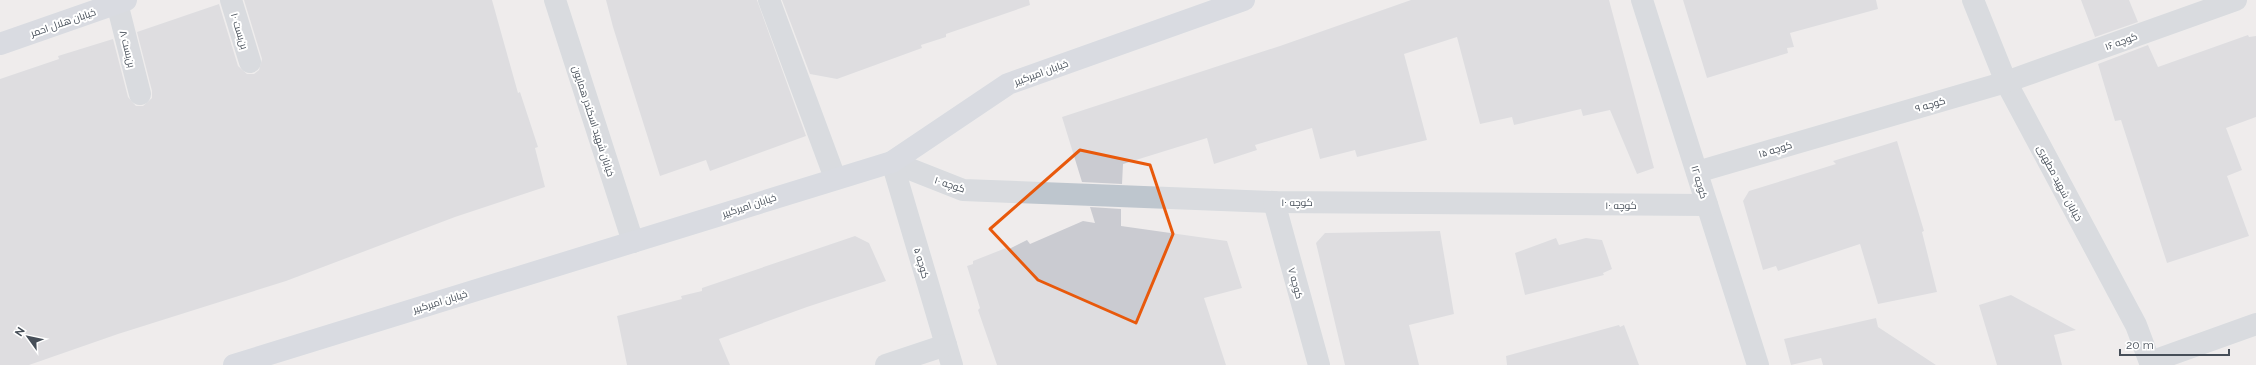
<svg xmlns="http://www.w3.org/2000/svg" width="2256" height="365" font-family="Raleway,Cairo,sans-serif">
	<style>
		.building { fill: #cacbd1 }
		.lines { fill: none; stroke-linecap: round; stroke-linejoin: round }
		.street { stroke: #bec6ce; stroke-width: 22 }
		.secondary { stroke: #bec6d2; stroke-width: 22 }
		.marked { fill: none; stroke: #e8590c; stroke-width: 3; stroke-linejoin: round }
		.labels { text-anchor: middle; stroke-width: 4; stroke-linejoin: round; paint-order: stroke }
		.street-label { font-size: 10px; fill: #464e58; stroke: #fff }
	</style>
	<rect width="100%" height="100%" fill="#efecec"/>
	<g class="building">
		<path d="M244 0H492L518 93 520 92 538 147 535 148 545 187 455 217 286 281 118 334 29 365H0V79L59 59 58 56 113 39 128 97 136 106H143L152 98V91L137 32 219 4 238 66 247 74H254L259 70 262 59Z"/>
		<path d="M606 0H757L806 136 710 171 706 160 660 176 613 27Z"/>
		<path d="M782 0H1029L1030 5 946 34V37L921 45 922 48 837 79 810 74Z"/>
		<path d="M1411 0H1609L1654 168 1637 174 1610 110 1583 116 1581 109 1514 125 1512 117 1480 124 1457 37 1404 54 1427 140 1357 157 1355 150 1320 159 1312 128 1255 145 1257 150 1214 164 1207 138 1123 164 1122 184 1082 182 1062 117 1280 46Z"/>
		<path d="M1683 0H1876L1878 9 1790 33 1794 47 1787 48 1788 53 1707 78Z"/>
		<path d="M2081 0H2129L2138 22 2095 37Z"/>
		<path d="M2248 35 2249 37 2256 36V117L2226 128 2242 170 2227 176 2249 236 2167 263 2121 120 2115 121 2098 64 2148 45 2158 67Z"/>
		<path d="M1897 141 1924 231 1922 232 1937 292 1878 304 1860 244 1778 271 1776 266 1763 270 1743 201 1749 191 1836 164 1833 161Z"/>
		<path d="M1090 207 1121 209V226L1227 241 1242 288 1204 298 1226 365H997L978 310 980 308 967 266 973 264V261L1006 248 1007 250 1027 240 1030 244 1083 221 1095 223Z"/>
		<path d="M1440 231 1454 314 1409 325 1419 365H1345L1316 243 1325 233Z"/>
		<path d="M855 236 869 243 886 281 807 307 719 339 730 365H627L617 316 682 299 681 296 702 291V288Z"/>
		<path d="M1556 238 1559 245 1586 238 1602 240 1612 269 1603 273 1604 275 1525 295 1515 253Z"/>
		<path d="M2011 295 2076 330 2054 335 2062 365H1997L1979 305Z"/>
		<path d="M1876 318 1878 327 1936 365H1823L1821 358 1791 365 1784 339Z"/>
		<path d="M1619 325 1620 327 1624 325 1639 365H1507L1506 356Z"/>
	</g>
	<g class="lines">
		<g class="street">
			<path d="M231 0 250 62"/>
			<path d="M555 0 633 242"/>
			<path d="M769 0 835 178"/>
			<path d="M1642 0 1758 365"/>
			<path d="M1973 0 2006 82 2136 325 2151 365"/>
			<path d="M117 3 140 94"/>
			<path d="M892 162 963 190 1274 202 1707 205"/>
			<path d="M892 162 952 365"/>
			<path d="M1697 172 2006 82 2236 0"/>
			<path d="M1274 202 1319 365"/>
			<path d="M2150 362 2256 324"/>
			<path d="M886 365 946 345"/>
		</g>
		<g class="secondary">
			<path d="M0 44 126 0"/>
			<path d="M234 365 892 162 1008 84 1244 0"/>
		</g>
	</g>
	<path d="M0 0H2256V365H0ZM1080 150 1150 165 1173 234 1136 323 1038 280 990 229Z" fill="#efecec" fill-opacity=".55" fill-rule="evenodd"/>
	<path class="marked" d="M1080 150 1150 165 1173 234 1136 323 1038 280 990 229Z"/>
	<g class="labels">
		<g class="street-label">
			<text transform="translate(63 22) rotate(-19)" y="4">خیابان هلال احمر</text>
			<text transform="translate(240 31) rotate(73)" y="4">بن‌بست ۱۰</text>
			<text transform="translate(2121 41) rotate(-20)" y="4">کوچه ۱۶</text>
			<text transform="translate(128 49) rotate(76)" y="4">بن‌بست ۸</text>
			<text transform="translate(1041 72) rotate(-20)" y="4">خیابان امیرکبیر</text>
			<text transform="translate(1930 104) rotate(-16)" y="4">کوچه ۹</text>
			<text transform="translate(594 121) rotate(72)" y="4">خیابان شهید اسکندر همایون</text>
			<text transform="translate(1775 149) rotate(-17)" y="4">کوچه ۱۵</text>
			<text transform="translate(1700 182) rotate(73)" y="4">کوچه ۱۲</text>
			<text transform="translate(2060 183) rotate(62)" y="4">خیابان شهید مطهری</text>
			<text transform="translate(950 184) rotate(18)" y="4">کوچه ۱۰</text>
			<text x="1297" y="206">کوچه ۱۰</text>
			<text transform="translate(749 205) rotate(-18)" y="4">خیابان امیرکبیر</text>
			<text x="1621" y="209">کوچه ۱۰</text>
			<text transform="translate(922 263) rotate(74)" y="4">کوچه ۵</text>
			<text transform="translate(1296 283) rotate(75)" y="4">کوچه ۷</text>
			<text transform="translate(440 301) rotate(-17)" y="4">خیابان امیرکبیر</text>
		</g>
	</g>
	<g transform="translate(28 337) rotate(303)" stroke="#ffffff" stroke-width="3" paint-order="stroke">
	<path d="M0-3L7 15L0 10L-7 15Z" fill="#464e58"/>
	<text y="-6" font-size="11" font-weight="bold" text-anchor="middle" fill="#464e58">N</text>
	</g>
	<path d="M2120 349v6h109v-6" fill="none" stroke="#464e58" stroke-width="2"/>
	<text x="2126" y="349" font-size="12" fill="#464e58" stroke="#ffffff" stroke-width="3" paint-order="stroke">20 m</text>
</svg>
